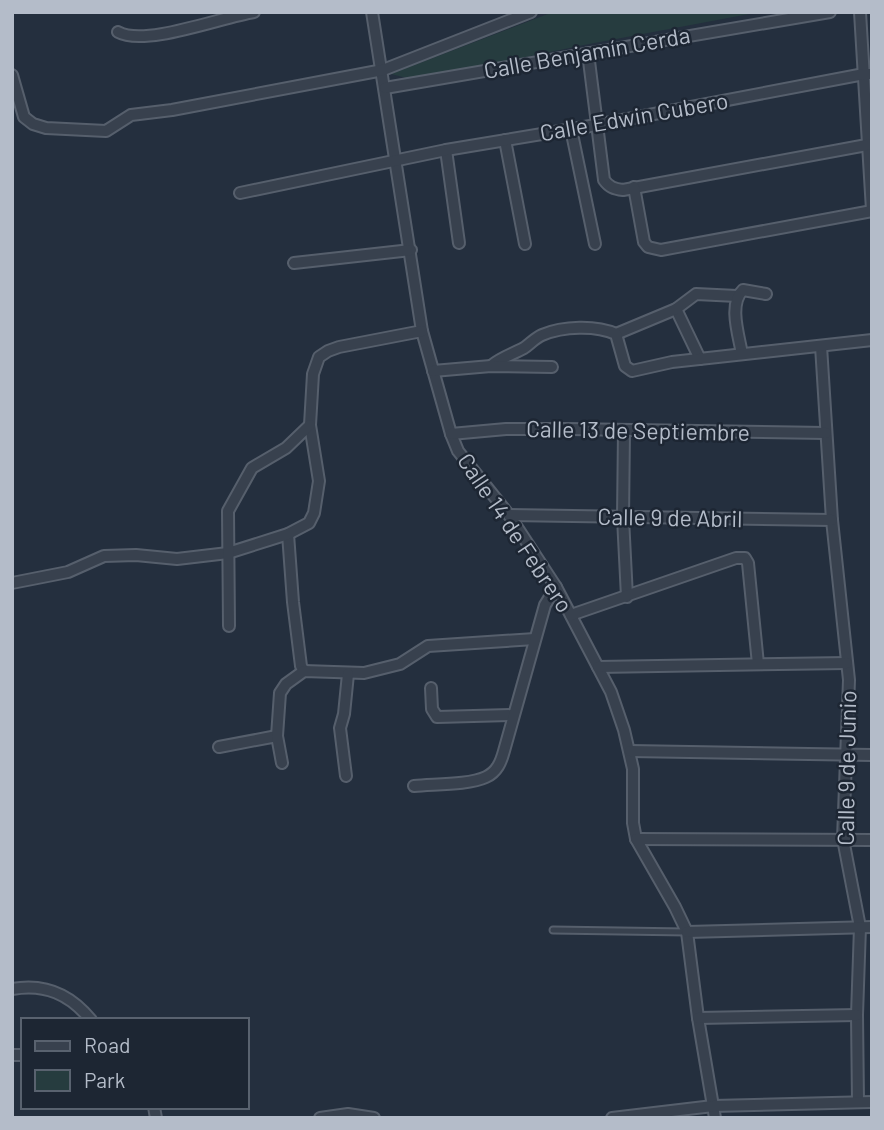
<svg xmlns="http://www.w3.org/2000/svg" width="884" height="1130" font-family="Barlow,sans-serif">
	<style>
		.green { fill: #263c3f }
		.lines { fill: none; stroke-linecap: round; stroke-linejoin: round }
		.lane-casing { stroke: #565f6c; stroke-width: 9 }
		.street-casing { stroke: #565f6c; stroke-width: 14 }
		.lane { stroke: #38414e; stroke-width: 5 }
		.street { stroke: #38414e; stroke-width: 10 }
		.labels { text-anchor: middle; stroke-width: 5; stroke-linejoin: round; paint-order: stroke }
		.street-label { font-size: 23px; fill: #b4bcc9; stroke: #1d2633 }
	</style>
	<rect width="100%" height="100%" fill="#242f3e"/>
	<path class="green" d="M553 12H760L584 45 414 80 391 74Z"/>
	<g class="lines">
		<g class="lane-casing">
			<path id="lane" d="M553 930 687 932"/>
		</g>
		<g class="street-casing">
			<g id="street">
				<path d="M372 12 422 331 451 434 458 451 509 515 556 587 611 692 624 730 633 769V823L636 839 675 907 687 932 698 1018 715 1118"/>
				<path d="M860 12 872 210"/>
				<path d="M118 32C145 47 222 17 254 12"/>
				<path d="M588 53 604 180C609 187 614 189 623 190L872 144"/>
				<path d="M12 75 24 117 33 124 46 128 106 131 131 115 172 110 383 70 531 12"/>
				<path d="M385 88 830 12"/>
				<path d="M571 129 595 244"/>
				<path d="M505 140 525 244"/>
				<path d="M446 150 459 243"/>
				<path d="M634 187 644 242 648 247 661 250 872 211"/>
				<path d="M240 193 446 150 596 125 864 74H872"/>
				<path d="M294 263 411 250"/>
				<path d="M676 309 700 359"/>
				<path d="M616 334 676 309 696 294 737 296"/>
				<path d="M821 346 832 520 849 680 843 839 860 927 857 1015 858 1102"/>
				<path d="M742 354C739 336 728 304 743 290L766 294"/>
				<path d="M491 366C502 357 511 355 524 348 530 344 535 338 542 335 563 326 596 325 616 334L625 366 632 371 672 362 872 340"/>
				<path d="M433 371 491 366 552 367"/>
				<path d="M624 431 623 518 627 597"/>
				<path d="M451 434 506 429H568L826 433"/>
				<path d="M509 515 832 520"/>
				<path d="M288 534 293 602 301 666 304 671"/>
				<path d="M12 583 68 572 104 556 136 555 177 559 228 553 288 534 309 523 314 513 319 481 310 425 313 374 319 357 328 351 339 347 422 331"/>
				<path d="M571 615 736 558H745L748 563 758 664"/>
				<path d="M229 626 228 511 252 468 286 448 310 425"/>
				<path d="M598 667 847 663"/>
				<path d="M431 688 432 709 437 717 513 715"/>
				<path d="M219 747 277 736"/>
				<path d="M630 751 872 755"/>
				<path d="M282 763 277 736 280 693 286 684 304 671 364 673 400 664 428 646 535 639"/>
				<path d="M346 776 340 728 344 714 348 674"/>
				<path d="M414 786C434 784 469 785 486 777 497 772 501 762 504 751L545 605 556 587"/>
				<path d="M636 839 872 840"/>
				<path d="M687 932 872 927"/>
				<path d="M12 989C45 983 70 994 91 1020"/>
				<path d="M698 1018 857 1015"/>
				<path d="M12 1055H23"/>
				<path d="M154 1107 156 1118"/>
				<path d="M320 1118 348 1114 374 1118"/>
				<path d="M612 1118 713 1106 872 1102"/>
			</g>
		</g>
		<use href="#lane" class="lane"/>
		<use href="#street" class="street"/>
	</g>
	<g class="labels">
		<g class="street-label">
			<text transform="translate(587 53) rotate(-10)" y="8">Calle Benjamín Cerda</text>
			<text transform="translate(634 117) rotate(-10)" y="8">Calle Edwin Cubero</text>
			<text transform="translate(638 431) rotate(1)" y="8">Calle 13 de Septiembre</text>
			<text transform="translate(670 518) rotate(1)" y="8">Calle 9 de Abril</text>
			<text transform="translate(515 533) rotate(56)" y="8">Calle 14 de Febrero</text>
			<text transform="translate(847 768) rotate(-89)" y="8">Calle 9 de Junio</text>
		</g>
	</g>
	<rect width="884" height="1130" fill="none" stroke="#b4bcc9" stroke-width="28"/>
	<rect x="21" y="1018" width="228" height="91" fill="#1d2633" stroke="#59626f" stroke-width="2"/>
	<rect x="35" y="1041" width="35" height="10" fill="#38414e" stroke="#59626f" stroke-width="2"/>
	<text x="84" y="1053" font-size="21" fill="#b4bcc9">Road</text>
	<rect x="35" y="1070" width="35" height="21" fill="#263c3f" stroke="#59626f" stroke-width="2"/>
	<text x="84" y="1088" font-size="21" fill="#b4bcc9">Park</text>
</svg>
